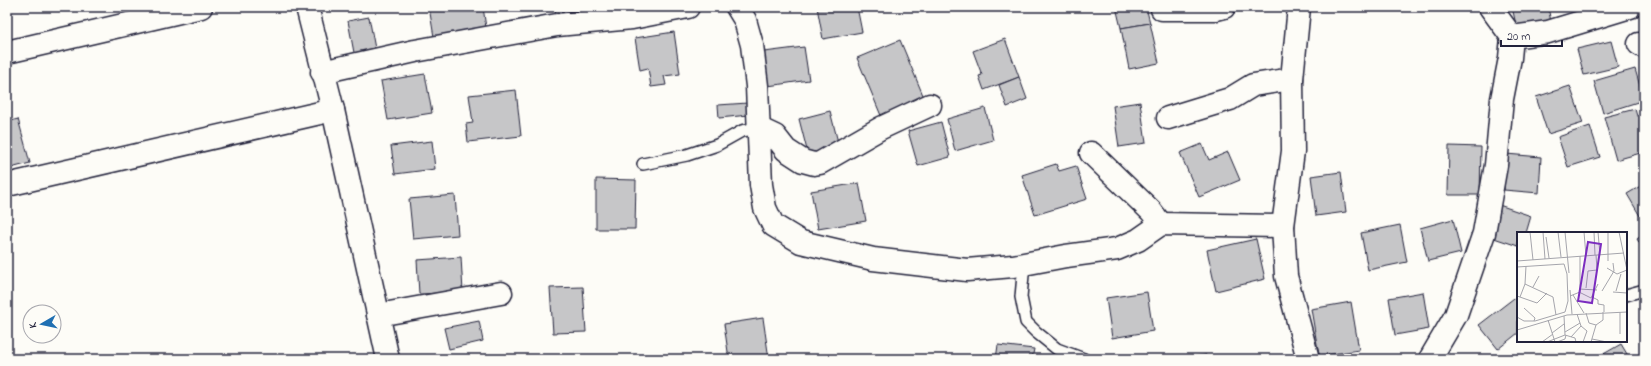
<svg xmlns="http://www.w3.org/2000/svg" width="1651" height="366" font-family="'Indie Flower',sans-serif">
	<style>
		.building { fill: #c6c6c8; stroke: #22223b }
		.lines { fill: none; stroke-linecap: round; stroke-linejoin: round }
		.service-casing { stroke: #22223b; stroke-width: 14 }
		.minor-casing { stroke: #22223b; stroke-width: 25 }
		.service { stroke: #fdfcf7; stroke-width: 11 }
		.minor { stroke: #fdfcf7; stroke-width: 22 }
		.inset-road { fill: none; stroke: #a5a5ac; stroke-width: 1 }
		.view { fill: #7b2cbf; fill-opacity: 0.15; stroke: #7b2cbf; stroke-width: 2 }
		.inset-edge { fill: none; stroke: #22223b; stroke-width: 2 }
	</style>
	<rect width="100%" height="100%" fill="#fdfcf7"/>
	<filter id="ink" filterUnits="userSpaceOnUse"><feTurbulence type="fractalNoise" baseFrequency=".025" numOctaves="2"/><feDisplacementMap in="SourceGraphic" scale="8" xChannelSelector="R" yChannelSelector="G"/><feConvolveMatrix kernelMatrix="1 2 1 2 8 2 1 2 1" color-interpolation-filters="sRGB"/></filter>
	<g filter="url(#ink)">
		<g class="building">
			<path d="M429 7H483L486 28 434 37Z"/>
			<path d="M555 7H599L556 14Z"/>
			<path d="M817 7H857L862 32 823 39Z"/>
			<path d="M1116 7H1146L1150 23 1121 28Z"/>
			<path d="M1512 7H1548L1551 22 1517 29Z"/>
			<path d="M369 17 376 54 355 58 348 21Z"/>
			<path d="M1150 23 1159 63 1129 69 1121 28Z"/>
			<path d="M674 32 680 74 664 76 666 85 651 87 648 68 640 70 635 38Z"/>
			<path d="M1005 39 1019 77 984 90 979 76 982 75 973 51Z"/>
			<path d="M900 40 925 100 882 118 857 58Z"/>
			<path d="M1611 41 1618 67 1584 75 1577 49Z"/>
			<path d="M804 47 809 80 768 86 764 52Z"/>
			<path d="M1635 69 1644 100 1603 113 1594 81Z"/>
			<path d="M425 74 432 113 388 120 381 81Z"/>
			<path d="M1019 77 1027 99 1007 107 999 85Z"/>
			<path d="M1570 86 1583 123 1548 134 1536 97Z"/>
			<path d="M516 90 521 136 468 142 466 124 473 123 469 95Z"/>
			<path d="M1140 102 1146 143 1119 147 1113 106Z"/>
			<path d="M748 103 749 115 719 118 718 105Z"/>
			<path d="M985 108 993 140 955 151 947 119Z"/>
			<path d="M1635 109 1637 116 1644 114V152L1616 160 1604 117Z"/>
			<path d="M830 111 839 146 808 154 799 119Z"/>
			<path d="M18 119 30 163 7 169V122Z"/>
			<path d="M941 122 950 157 918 166 908 131Z"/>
			<path d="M1590 126 1600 157 1568 167 1558 137Z"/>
			<path d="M432 141 435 169 395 174 391 146Z"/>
			<path d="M1202 144 1209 160 1228 152 1240 180 1199 197 1180 153Z"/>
			<path d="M1449 146 1481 147 1480 195H1448Z"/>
			<path d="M1506 154 1541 157 1539 193 1504 190Z"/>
			<path d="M1056 164 1059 171 1076 166 1087 199 1035 215 1022 175Z"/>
			<path d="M1341 172 1346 212 1316 216 1311 176Z"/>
			<path d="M596 179 636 180 635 229H596Z"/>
			<path d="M859 183 866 221 818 229 811 191Z"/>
			<path d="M1644 184V213L1640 216 1627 194Z"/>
			<path d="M455 195 458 235 413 239 409 199Z"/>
			<path d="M1499 205 1531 216 1526 233H1518V246L1488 236Z"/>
			<path d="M1453 219 1461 253 1428 261 1420 228Z"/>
			<path d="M1400 225 1407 262 1368 270 1361 233Z"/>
			<path d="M1644 234V250L1637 239Z"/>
			<path d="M1256 239 1265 279 1216 291 1207 250Z"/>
			<path d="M461 257 463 292 419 294 417 260Z"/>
			<path d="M583 287 586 332 553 333 550 288Z"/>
			<path d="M1147 292 1153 331 1112 338 1106 298Z"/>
			<path d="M1423 292 1429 329 1395 335 1389 298Z"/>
			<path d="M1518 295V333L1498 349 1479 325Z"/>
			<path d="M1351 302 1359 350 1319 356 1311 309Z"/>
			<path d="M763 318 769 359H729L724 324Z"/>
			<path d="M479 321 483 341 449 349 444 328Z"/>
			<path d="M1621 344 1630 359H1595Z"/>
			<path d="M998 345 1034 349 1032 359H996Z"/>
			<path d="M1206 355V359H1178Z"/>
		</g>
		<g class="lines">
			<g class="service-casing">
				<g id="service">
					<path d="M643 164 687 155 717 145 742 131 758 128"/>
					<path d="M1024 264 1021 297 1026 322 1036 332 1057 349 1084 359"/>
					<path d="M1626 295 1644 290"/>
				</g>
			</g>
			<g class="minor-casing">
				<g id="minor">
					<path d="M307 7 333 110 388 359"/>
					<path d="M737 7 745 20 752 45 757 86 761 185 765 208 773 225 801 242 873 259 967 270 1013 266 1066 256 1117 249 1138 240 1161 224 1283 226"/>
					<path d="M1299 7 1292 79 1293 151 1283 226 1286 276 1308 359"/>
					<path d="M1162 9H1216L1224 7"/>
					<path d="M1512 37 1548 32 1630 7"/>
					<path d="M1639 44 1644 47"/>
					<path d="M7 52 201 7"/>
					<path d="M322 72 415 51 491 37 557 25 632 18 688 7"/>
					<path d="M1168 118 1230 99 1253 85 1292 79"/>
					<path d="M758 128 775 136 786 150 803 161 814 164 820 163 881 128 930 105"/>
					<path d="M1091 153 1151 211 1161 224"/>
					<path d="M7 185 333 110"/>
					<path d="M378 315 501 293"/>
					<path d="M1430 359 1456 315 1484 233 1496 165 1502 99 1510 58 1512 37 1490 7"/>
				</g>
			</g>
			<use href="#service" class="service"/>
			<use href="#minor" class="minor"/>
		</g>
	</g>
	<g transform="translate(1517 232)">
		<rect width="110" height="110" fill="#fdfcf7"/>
		<path class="inset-road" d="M13 0 16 28M26 0 28 27M41 0 44 25M48 0 52 41M67 0 69 24M77 0 78 23M81 0 83 23M91 0V29M29 5 32 26M0 29 107 21M9 34 8 52 36 65 39 83M0 35 47 32 50 42 51 69 48 80 18 89H7L0 85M90 36 100 42 110 38 102 0M16 55 22 44M69 56 71 39 80 38 79 23M62 57 80 58M53 58 55 82M85 59 97 39 96 31M99 59 104 42M62 60 74 66 81 52M96 60 110 61M56 63 67 81M0 64 20 71 30 61M53 64 63 60V24M3 65 8 52M75 65 81 68V72L87 73V80M7 76 18 86 17 89M69 81 72 91 79 93M60 82 64 94 70 99 66 110M47 84 48 103M31 88 38 110M0 98 50 83 110 80M48 100 63 91M35 101 47 92M103 102V80M54 105 64 94M75 107 90 110M25 110 36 102M30 110 48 103 58 106 59 110M40 110 48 107 49 103M74 110 79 93 86 88V80"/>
		<path class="view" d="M71 10 84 12 75 71 61 69Z"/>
		<rect width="110" height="110" class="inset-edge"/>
	</g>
	<rect width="1651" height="366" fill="none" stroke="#fdfcf7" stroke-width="24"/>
	<rect x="12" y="12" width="1627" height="342" fill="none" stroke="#22223b" stroke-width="1.5" filter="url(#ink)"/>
	<g transform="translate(42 324) rotate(261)"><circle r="19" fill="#fdfcf7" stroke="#a5a5ac"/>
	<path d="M0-3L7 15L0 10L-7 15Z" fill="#1f6fb2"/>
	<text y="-6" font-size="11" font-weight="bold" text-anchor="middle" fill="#22223b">K</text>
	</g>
	<path d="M1501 40v6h61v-6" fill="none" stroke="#22223b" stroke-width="2"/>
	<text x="1507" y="40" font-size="12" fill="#22223b" stroke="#fdfcf7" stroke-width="3" paint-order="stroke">20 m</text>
</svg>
